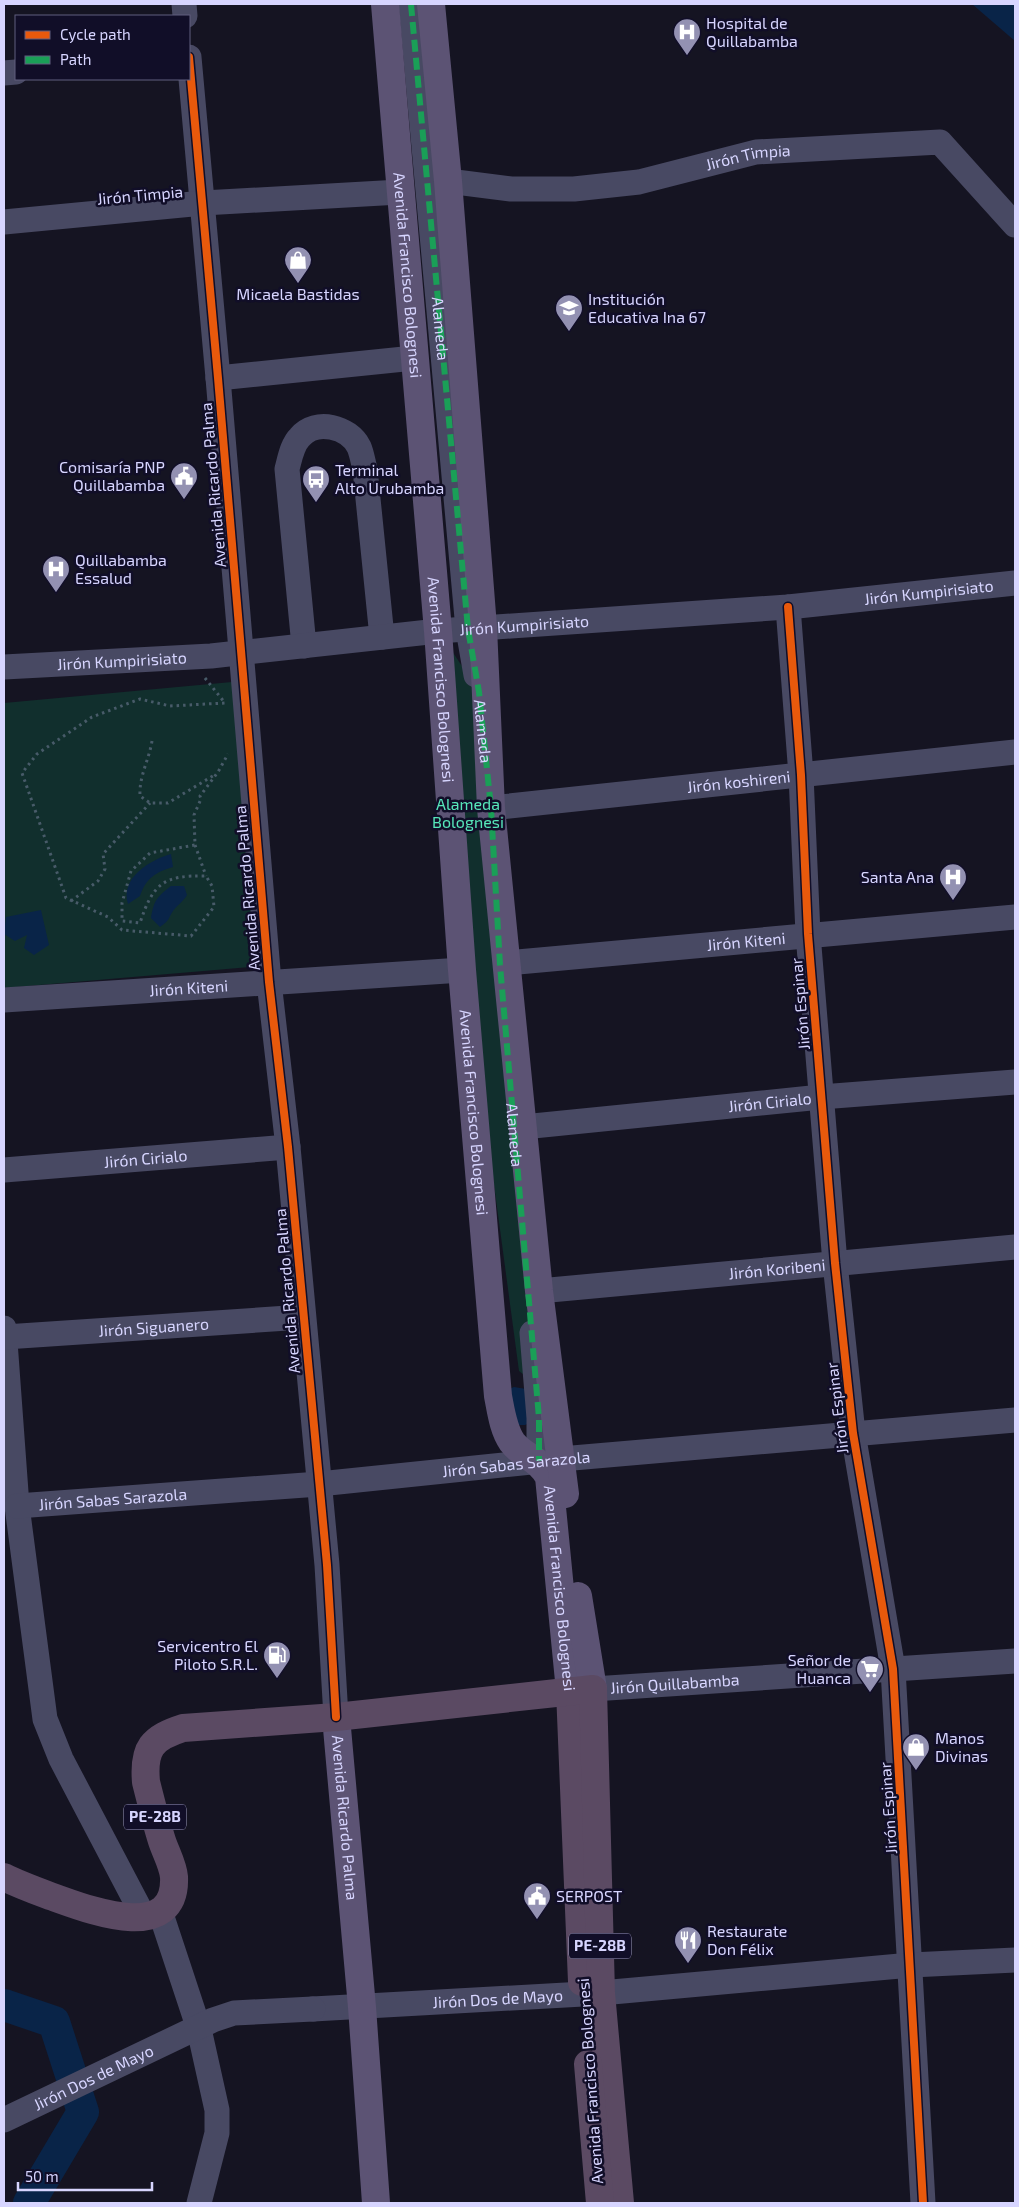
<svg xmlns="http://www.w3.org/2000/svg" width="1019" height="2207" font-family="'Exo 2',sans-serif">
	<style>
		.green { fill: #112f2d }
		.water { fill: #092448 }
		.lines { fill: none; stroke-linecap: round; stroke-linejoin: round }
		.river { stroke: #092448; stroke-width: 32 }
		.path { stroke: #485b69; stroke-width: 3; stroke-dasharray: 2.5 4; stroke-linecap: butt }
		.minor { stroke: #484963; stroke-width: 25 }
		.major { stroke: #5c5374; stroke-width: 28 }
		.highway { stroke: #5b4a63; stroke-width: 28 }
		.minor-bridge { stroke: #484963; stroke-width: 25 }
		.quiet { stroke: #1a9f57; stroke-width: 6; stroke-dasharray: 12 6; stroke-linecap: butt }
		.cycleway-casing { stroke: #110e28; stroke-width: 11 }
		.cycleway { stroke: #e8590c; stroke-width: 8 }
		.labels { text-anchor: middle; stroke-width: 5; stroke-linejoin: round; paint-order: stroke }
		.shield { fill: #110e28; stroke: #9c99be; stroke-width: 1 }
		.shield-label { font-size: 15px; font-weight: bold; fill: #d7d5ff }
		.poi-label { font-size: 16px; fill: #d7d5ff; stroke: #110e28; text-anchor: start }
		.street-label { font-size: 16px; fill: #d7d5ff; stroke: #110e28 }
		.park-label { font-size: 16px; fill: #57e8bb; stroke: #110e28 }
	</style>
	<rect width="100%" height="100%" fill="#151422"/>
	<g class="green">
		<path d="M450 648 479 692 507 963 533 1382 519 1371 445 819Z"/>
		<path d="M232 682 263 966 4 988V703Z"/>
	</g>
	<g class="water">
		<path d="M972 4H1015V41Z"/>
		<path d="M171 854 173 867C156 872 146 878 140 896L128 904C120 878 150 860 171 854Z"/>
		<path d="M171 886H184L187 895C183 902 177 905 173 911 167 920 171 919 160 927L151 918C154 900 157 897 171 886Z"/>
		<path d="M41 910 49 945 34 955 24 948 27 935 15 941 4 934 6 917Z"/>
		<path d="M514 1387 526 1389 531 1422 525 1425H513L509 1389Z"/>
	</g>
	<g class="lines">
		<path class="river" d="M4 2005 54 2022 83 2112 29 2203"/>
		<g class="path">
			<path d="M205 678 225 703 170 706 140 699 92 717 37 754 22 773 66 898 108 917 122 930 191 936 214 907 212 886 206 876C164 875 153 883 140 923L122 921V903L131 871 150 853 195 845 194 815 201 799 200 796 218 772 228 754"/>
			<path d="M152 741C149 760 139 776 140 796L150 803H168L216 774"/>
			<path d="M195 845 206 876"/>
			<path d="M71 901 98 881 105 869 103 854 150 803"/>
		</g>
		<g class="minor">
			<path d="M184 4 185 16"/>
			<path id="s1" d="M411 4 468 629 476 675"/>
			<path d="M189 57 218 378 269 982 288 1147 327 1565 336 1717"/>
			<path d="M4 73 16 72"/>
			<path id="s2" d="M448 181 511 189H574L639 182 756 152 940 142 1015 225"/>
			<path d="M4 222 203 203 400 192"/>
			<path d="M218 378 414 358"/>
			<path d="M788 607 801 775 808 934 835 1263 853 1433 893 1669 923 2203"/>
			<path d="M304 646 287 469C290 458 292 445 300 437 316 418 349 427 359 447 362 454 363 462 365 469L382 637"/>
			<path id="s3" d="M4 667 211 656 438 631 788 607 1015 583"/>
			<path id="s4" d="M491 808 1015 752"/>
			<path id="s5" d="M507 963 1015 917"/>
			<path id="s6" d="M4 1000 462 970"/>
			<path id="s7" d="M523 1127 821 1097 1015 1082"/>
			<path id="s8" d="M4 1170 288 1147"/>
			<path id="s9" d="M539 1291 1015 1247"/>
			<path d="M4 1328 17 1506 45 1719 61 1759 144 1917"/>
			<path d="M532 1333 539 1418V1461"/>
			<path id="s10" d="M5 1337 303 1317"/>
			<path id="s11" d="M17 1506 319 1484 561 1459 1015 1420"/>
			<path id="s12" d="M593 1689 1015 1661"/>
			<path d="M160 1911 199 2029 217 2110V2133L199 2203"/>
			<path id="s13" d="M313 2009 601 1993 911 1965 1015 1960"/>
		</g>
		<g class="major">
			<path id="s14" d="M385 4 438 631 462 970 498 1396C501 1411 503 1429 512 1442 523 1457 538 1457 549 1477L570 1691"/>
			<path d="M431 4 448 181 483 627 491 808 539 1291 565 1494"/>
			<path d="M578 1596 593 1689"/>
			<path id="s15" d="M336 1717 362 2007 376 2203"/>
		</g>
		<g class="highway">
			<path d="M570 1691 582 1982"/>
			<path d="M4 1877C20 1885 37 1891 53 1897 87 1909 177 1945 174 1877 173 1865 166 1853 162 1841 156 1822 151 1802 146 1782 143 1748 152 1738 183 1728L336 1717 593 1689 601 1993 620 2203"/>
			<path d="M588 2064 600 2203"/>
		</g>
		<path class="minor-bridge" id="s16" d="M4 2120 213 2020 234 2013 313 2009"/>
		<path class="quiet" id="s17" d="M411 4 468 629 479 692 491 808 500 965 539 1418V1461"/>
		<g class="cycleway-casing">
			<g id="cycleway">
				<path d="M189 57 218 378 269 982 288 1147 327 1565 336 1717"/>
				<path d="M788 607 801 775 808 934 835 1263 853 1433 893 1669 923 2203"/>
			</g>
		</g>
		<use href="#cycleway" class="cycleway"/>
	</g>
	<defs>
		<g id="hospital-pin" transform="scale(1.4375)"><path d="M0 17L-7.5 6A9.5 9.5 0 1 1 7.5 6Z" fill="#9391b2" stroke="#110e28"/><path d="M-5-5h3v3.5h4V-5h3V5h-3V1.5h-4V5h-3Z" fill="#fff"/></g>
		<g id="shop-pin" transform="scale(1.4375)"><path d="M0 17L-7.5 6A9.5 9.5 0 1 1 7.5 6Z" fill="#9391b2" stroke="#110e28"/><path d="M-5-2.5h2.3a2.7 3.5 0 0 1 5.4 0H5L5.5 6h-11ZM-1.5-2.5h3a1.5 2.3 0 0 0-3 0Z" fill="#fff"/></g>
		<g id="school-pin" transform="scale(1.4375)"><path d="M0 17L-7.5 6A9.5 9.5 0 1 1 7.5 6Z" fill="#9391b2" stroke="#110e28"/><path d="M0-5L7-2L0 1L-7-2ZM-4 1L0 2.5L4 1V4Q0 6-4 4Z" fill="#fff"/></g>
		<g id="civic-pin" transform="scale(1.4375)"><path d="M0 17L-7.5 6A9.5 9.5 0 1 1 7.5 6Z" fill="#9391b2" stroke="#110e28"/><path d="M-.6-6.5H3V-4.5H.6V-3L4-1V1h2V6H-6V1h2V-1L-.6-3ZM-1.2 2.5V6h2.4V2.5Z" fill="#fff"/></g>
		<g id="bus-pin" transform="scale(1.4375)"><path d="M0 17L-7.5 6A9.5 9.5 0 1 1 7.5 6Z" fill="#9391b2" stroke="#110e28"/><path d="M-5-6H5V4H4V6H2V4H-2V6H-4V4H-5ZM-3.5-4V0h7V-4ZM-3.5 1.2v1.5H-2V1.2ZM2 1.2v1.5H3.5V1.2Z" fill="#fff"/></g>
		<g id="fuel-pin" transform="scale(1.4375)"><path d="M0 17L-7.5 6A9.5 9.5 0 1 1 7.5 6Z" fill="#9391b2" stroke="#110e28"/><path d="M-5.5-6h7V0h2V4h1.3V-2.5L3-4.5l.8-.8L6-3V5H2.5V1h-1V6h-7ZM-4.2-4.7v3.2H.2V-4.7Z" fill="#fff"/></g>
		<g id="supermarket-pin" transform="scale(1.4375)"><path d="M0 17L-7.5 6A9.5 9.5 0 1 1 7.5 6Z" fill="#9391b2" stroke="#110e28"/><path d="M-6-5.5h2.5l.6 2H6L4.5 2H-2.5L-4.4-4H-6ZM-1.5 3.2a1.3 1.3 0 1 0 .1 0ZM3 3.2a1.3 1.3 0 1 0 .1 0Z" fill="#fff"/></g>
		<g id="restaurant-pin" transform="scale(1.4375)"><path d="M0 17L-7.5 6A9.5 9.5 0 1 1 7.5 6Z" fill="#9391b2" stroke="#110e28"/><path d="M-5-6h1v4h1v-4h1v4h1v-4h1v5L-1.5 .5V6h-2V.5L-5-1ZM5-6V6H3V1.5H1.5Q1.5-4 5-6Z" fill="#fff"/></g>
	</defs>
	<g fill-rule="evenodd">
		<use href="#hospital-pin" x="687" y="32"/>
		<use href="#shop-pin" x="298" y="260"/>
		<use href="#school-pin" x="569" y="308"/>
		<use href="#civic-pin" x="184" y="476"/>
		<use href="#bus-pin" x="316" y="479"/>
		<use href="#hospital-pin" x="56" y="569"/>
		<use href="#hospital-pin" x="953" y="877"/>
		<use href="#fuel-pin" x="277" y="1655"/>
		<use href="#supermarket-pin" x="870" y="1669"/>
		<use href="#shop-pin" x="916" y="1747"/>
		<use href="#civic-pin" x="537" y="1896"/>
		<use href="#restaurant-pin" x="688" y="1940"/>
	</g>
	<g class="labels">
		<g class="shield">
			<rect x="124" y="1804.5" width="62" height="25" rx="4"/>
			<rect x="569" y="1933.5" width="62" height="25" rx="4"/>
		</g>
		<g class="shield-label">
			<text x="155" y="1822">PE-28B</text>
			<text x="600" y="1951">PE-28B</text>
		</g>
		<g class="poi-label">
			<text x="706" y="29">Hospital de<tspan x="706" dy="18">Quillabamba</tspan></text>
			<text x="298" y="300" text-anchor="middle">Micaela Bastidas</text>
			<text x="588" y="305">Institución<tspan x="588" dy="18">Educativa Ina 67</tspan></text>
			<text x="165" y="473" text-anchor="end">Comisaría PNP<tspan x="165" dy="18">Quillabamba</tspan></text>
			<text x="335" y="476">Terminal<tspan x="335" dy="18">Alto Urubamba</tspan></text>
			<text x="75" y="566">Quillabamba<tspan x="75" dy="18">Essalud</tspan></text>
			<text x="934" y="883" text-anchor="end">Santa Ana</text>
			<text x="258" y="1652" text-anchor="end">Servicentro El<tspan x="258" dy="18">Piloto S.R.L.</tspan></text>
			<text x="851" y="1666" text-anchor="end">Señor de<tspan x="851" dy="18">Huanca</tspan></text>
			<text x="935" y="1744">Manos<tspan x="935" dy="18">Divinas</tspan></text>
			<text x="556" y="1902">SERPOST</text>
			<text x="707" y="1937">Restaurate<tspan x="707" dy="18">Don Félix</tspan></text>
		</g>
		<g class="street-label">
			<text dy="6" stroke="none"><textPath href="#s2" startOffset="304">Jirón Timpia</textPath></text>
			<text transform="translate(140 195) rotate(-5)" y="6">Jirón Timpia</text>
			<text dy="6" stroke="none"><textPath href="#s14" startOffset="272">Avenida Francisco Bolognesi</textPath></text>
			<text dy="6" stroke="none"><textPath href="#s1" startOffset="326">Alameda</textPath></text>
			<text transform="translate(213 485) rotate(-95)" y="6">Avenida Ricardo Palma</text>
			<text dy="6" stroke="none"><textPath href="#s3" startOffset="928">Jirón Kumpirisiato</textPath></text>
			<text dy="6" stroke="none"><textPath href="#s3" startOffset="522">Jirón Kumpirisiato</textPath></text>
			<text dy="6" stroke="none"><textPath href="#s3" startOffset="118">Jirón Kumpirisiato</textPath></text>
			<text dy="6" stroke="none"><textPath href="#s14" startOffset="678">Avenida Francisco Bolognesi</textPath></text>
			<text dy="6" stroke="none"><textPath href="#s17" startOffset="731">Alameda</textPath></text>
			<text dy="6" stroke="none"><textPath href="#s4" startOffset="249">Jirón koshireni</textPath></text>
			<text transform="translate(247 888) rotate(-95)" y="6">Avenida Ricardo Palma</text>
			<text dy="6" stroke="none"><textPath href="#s5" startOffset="240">Jirón Kiteni</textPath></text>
			<text dy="6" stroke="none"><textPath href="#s6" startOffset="185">Jirón Kiteni</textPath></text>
			<text transform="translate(800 1004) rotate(-95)" y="6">Jirón Espinar</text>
			<text dy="6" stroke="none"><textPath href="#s7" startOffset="248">Jirón Cirialo</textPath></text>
			<text dy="6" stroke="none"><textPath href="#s14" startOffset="1112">Avenida Francisco Bolognesi</textPath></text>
			<text dy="6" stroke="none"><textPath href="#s17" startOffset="1136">Alameda</textPath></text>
			<text dy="6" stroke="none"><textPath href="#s8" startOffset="142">Jirón Cirialo</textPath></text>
			<text dy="6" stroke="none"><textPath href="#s9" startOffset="239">Jirón Koribeni</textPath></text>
			<text transform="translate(287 1291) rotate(-95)" y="6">Avenida Ricardo Palma</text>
			<text dy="6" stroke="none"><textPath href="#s10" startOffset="149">Jirón Siguanero</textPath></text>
			<text transform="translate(837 1408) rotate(-97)" y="6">Jirón Espinar</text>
			<text dy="6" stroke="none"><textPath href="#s11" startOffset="501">Jirón Sabas Sarazola</textPath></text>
			<text dy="6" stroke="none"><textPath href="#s11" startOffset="96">Jirón Sabas Sarazola</textPath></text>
			<text dy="6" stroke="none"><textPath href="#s14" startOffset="1608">Avenida Francisco Bolognesi</textPath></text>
			<text dy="6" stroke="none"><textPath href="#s12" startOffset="82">Jirón Quillabamba</textPath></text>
			<text transform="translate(888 1808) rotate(-94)" y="6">Jirón Espinar</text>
			<text dy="6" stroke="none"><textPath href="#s15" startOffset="101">Avenida Ricardo Palma</textPath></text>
			<text dy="6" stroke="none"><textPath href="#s13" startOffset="185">Jirón Dos de Mayo</textPath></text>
			<text dy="6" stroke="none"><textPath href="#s16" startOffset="99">Jirón Dos de Mayo</textPath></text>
			<text transform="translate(590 2081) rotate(-94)" y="6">Avenida Francisco Bolognesi</text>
		</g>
		<g class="park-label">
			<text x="468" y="810">Alameda<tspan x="468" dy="18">Bolognesi</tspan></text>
		</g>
	</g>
	<rect width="1019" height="2207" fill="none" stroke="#d7d5ff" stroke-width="10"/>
	<rect x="15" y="15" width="175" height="65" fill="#110e28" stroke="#605e7e"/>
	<rect x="25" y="31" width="25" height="8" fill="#e8590c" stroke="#605e7e"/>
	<text x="60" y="40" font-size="15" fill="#d7d5ff">Cycle path</text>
	<rect x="25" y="56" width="25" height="8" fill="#1a9f57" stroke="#605e7e"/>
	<text x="60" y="65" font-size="15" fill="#d7d5ff">Path</text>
	<path d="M18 2182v8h134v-8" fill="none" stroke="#d7d5ff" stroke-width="2.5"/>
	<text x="25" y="2182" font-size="15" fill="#d7d5ff" stroke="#110e28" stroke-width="4" paint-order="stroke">50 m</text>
</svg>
